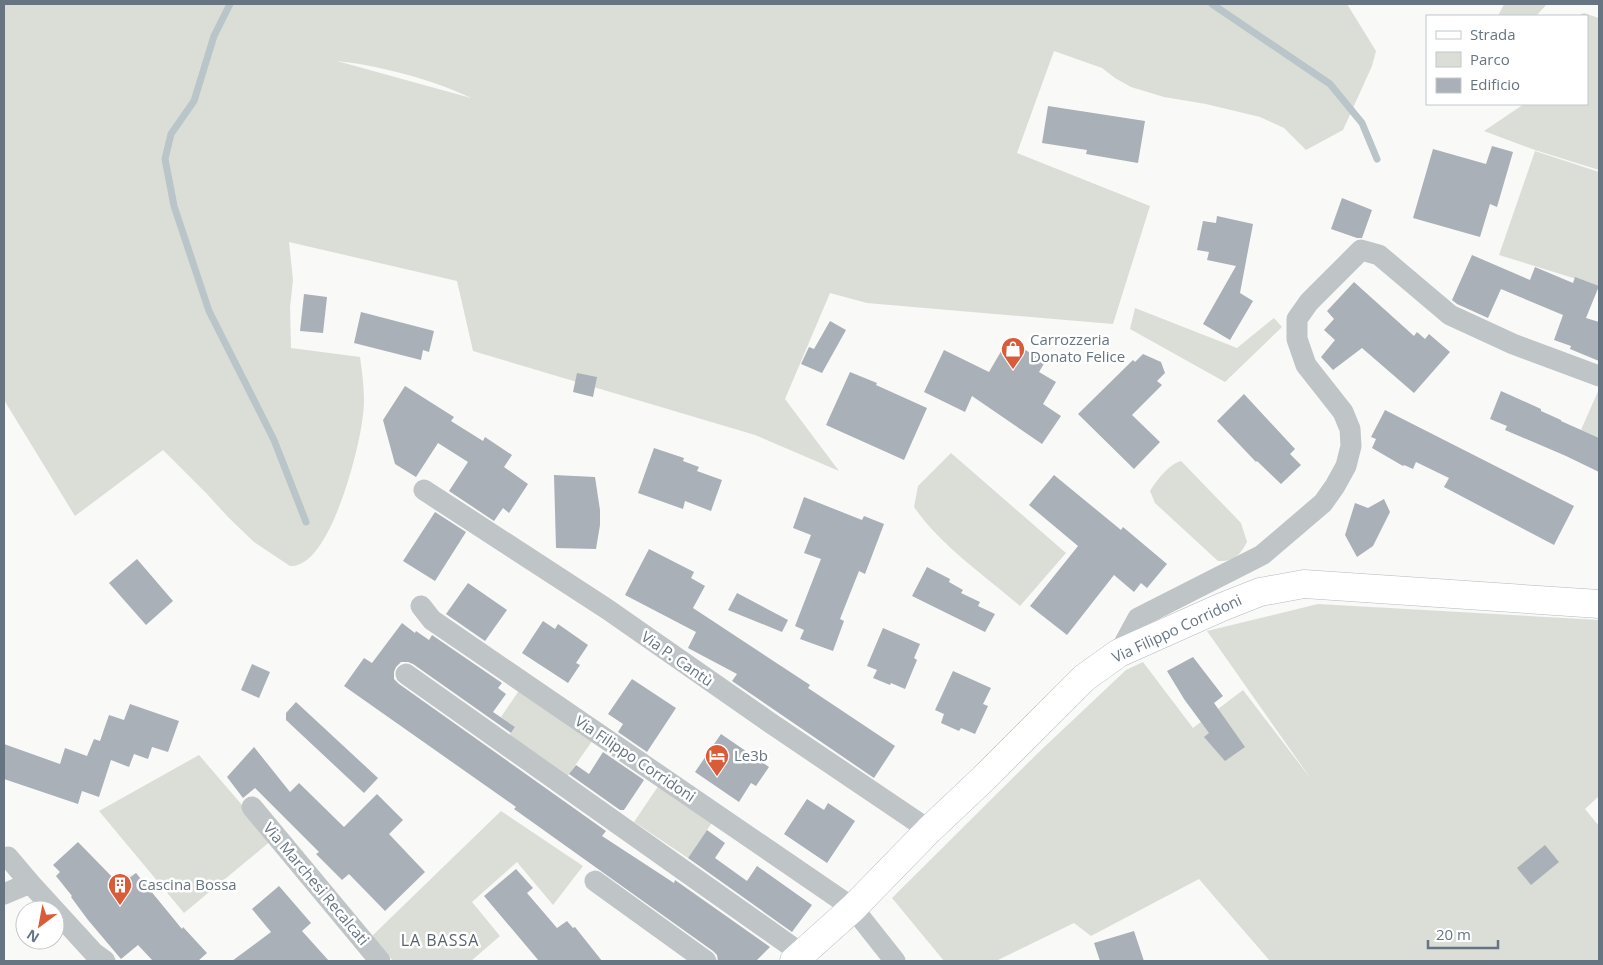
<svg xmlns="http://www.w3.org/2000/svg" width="1603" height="965" font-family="'Open Sans',sans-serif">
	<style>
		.green { fill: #daded7; fill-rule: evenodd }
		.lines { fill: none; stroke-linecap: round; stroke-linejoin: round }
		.stream { stroke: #bac5c9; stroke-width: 7 }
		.building { fill: #a9b0b7 }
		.secondary-casing { stroke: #b4b9be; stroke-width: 29 }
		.street { stroke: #bfc4c7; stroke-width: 21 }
		.secondary { stroke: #fff; stroke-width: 28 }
		.labels { text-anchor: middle; stroke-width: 5; stroke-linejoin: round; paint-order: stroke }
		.poi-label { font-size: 15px; fill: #667581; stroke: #fff; text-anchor: start }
		.street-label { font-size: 15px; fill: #667581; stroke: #fff }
		.neighbourhood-label { font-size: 16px; letter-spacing: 1px; fill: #58636c; stroke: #fff }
	</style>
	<rect width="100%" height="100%" fill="#f9f9f8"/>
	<g class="green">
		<path d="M4 4H1347L1376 51 1372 66 1343 130 1306 150 1284 128 1260 117 1206 104 1164 97 1131 87 1115 78 1102 68 1054 51 1017 153 1150 206 1113 324 867 303 830 293 785 399 839 471 755 435 473 351 457 281 289 242 293 280 290 307 291 348 360 357C363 379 366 400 362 422 358 453 329 569 290 566L254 542 228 517 207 494 163 450 75 516 4 400ZM337 61C377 65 435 80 471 98Z"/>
		<path d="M1504 4H1547L1536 16H1498Z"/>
		<path d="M1584 13 1599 18V170L1535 150 1484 131 1524 104H1587V16H1577Z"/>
		<path d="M1535 151 1599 172V286L1499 255Z"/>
		<path d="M1135 308 1237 348 1274 318 1282 327 1225 382 1130 329Z"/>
		<path d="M1599 389V438L1581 430Z"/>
		<path d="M951 453 1066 553 1020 606C984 575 940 545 914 507L918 486Z"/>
		<path d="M1181 461 1241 523 1247 542C1240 555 1234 562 1218 561L1155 503 1150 491C1156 481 1169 464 1181 461Z"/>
		<path d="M1318 604 1599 620V796L1585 809 1599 826V961H1270L1199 879 1091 936 1074 923 996 961H944L892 898 1039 752 1126 670 1143 662 1193 728 1243 690 1311 779 1207 631Z"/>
		<path d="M522 686 595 737 567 777 509 736 515 727 501 717Z"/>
		<path d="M199 755 272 840 184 913 99 811Z"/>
		<path d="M661 782 715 818 688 858 634 822Z"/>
		<path d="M501 811 583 866 553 905 517 862 472 902 500 936 471 961H393L372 936Z"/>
	</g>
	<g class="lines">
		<g class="stream">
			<path d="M230 4 214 36 194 101 171 134 165 159 174 206 209 311 274 440 306 522"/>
			<path d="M1212 4 1330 84 1362 123 1377 159"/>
		</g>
	</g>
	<g class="building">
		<path d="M1048 106 1145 121 1138 163 1086 154 1087 150 1042 143Z"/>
		<path d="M1492 146 1513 152 1497 207 1490 204 1480 237 1413 218 1433 149 1486 164Z"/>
		<path d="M1342 198 1372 210 1362 238H1357L1331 229Z"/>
		<path d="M1217 216 1253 224 1240 293 1253 301 1230 340 1203 324 1236 266 1207 260 1209 252 1197 250 1203 221 1216 223Z"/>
		<path d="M1472 255 1530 280 1535 267 1573 283 1575 277 1599 286 1586 318 1599 322V361L1570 349 1571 346 1554 340 1563 315 1501 289 1488 318 1457 304 1452 300Z"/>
		<path d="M1354 282 1414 336 1417 332 1425 339 1429 334 1450 352 1414 393 1362 348 1333 370 1321 357 1335 340 1324 330 1334 319 1327 311Z"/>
		<path d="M304 294 327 297 323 333 300 331Z"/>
		<path d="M361 312 434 331 429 352 423 350 421 360 354 343Z"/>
		<path d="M830 321 846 330 822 373 801 364 809 347 814 349Z"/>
		<path d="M1019 346 1045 362 1039 372 1056 382 1043 404 1061 416 1042 444 972 396 965 412 924 392 944 350 989 372 1003 348 1014 354Z"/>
		<path d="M1143 354 1161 362 1165 373 1157 381 1162 385 1132 415 1160 442 1134 469 1078 414 1133 360 1135 362Z"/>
		<path d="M850 372 877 383 876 385 927 408 904 460 826 425Z"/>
		<path d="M577 373 597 377 593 397 573 392Z"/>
		<path d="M405 386 454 417 451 421 483 441 485 437 512 455 504 467 528 484 509 513 503 508 494 521 449 491 468 462 438 443 416 477 395 464 383 420Z"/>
		<path d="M1501 391 1541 409V411L1561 420V421L1599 438V472L1566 456 1505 430 1507 426 1490 419Z"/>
		<path d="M1244 394 1295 449 1290 454 1301 465 1281 484 1257 461 1256 462 1217 421Z"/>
		<path d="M1385 410 1574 506 1554 545 1444 487 1449 478 1416 462 1413 469 1404 465 1403 466 1372 448 1376 439 1371 437Z"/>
		<path d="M654 448 684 458 683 461 699 467 697 471 722 480 711 511 685 501 683 509 638 493Z"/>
		<path d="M554 475 595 477 600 510V525L596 549 556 548Z"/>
		<path d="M1054 475 1121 530 1123 527 1167 564 1147 588 1141 583 1134 592 1114 575 1067 635 1030 606 1078 546 1029 505Z"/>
		<path d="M804 497 862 520 864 516 884 524 865 574 859 571 840 619 844 621 833 651 800 639 804 630 795 626 821 559 804 553 811 535 793 528Z"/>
		<path d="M1384 499 1390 512 1373 546 1357 557 1345 535 1355 503 1368 508Z"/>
		<path d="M435 512 466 532 435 581 403 561Z"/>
		<path d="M649 549 694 572 691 578 705 586 693 608 810 685 808 688 895 746 874 778 732 681 737 674 688 648 696 632 625 595Z"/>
		<path d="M137 559 173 601 146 625 109 583Z"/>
		<path d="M927 567 950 579 949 582 963 590 961 593 980 602 978 606 995 614 985 632 912 596Z"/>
		<path d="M468 583 507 610 485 641 446 614Z"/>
		<path d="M737 593 788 620 782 632 728 610Z"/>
		<path d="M543 621 555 629 558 624 588 645 576 663 580 665 568 683 522 653Z"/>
		<path d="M402 623 415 633 416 631 429 640 432 635 502 683 498 688 506 694 493 712 515 727 511 733 413 664 408 662H401L396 667 394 672V679L399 684 606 831 602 836 674 883 675 880 770 947 756 961H718L717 955 713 951 514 809 516 807 344 686 364 658 372 663Z"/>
		<path d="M883 628 920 644 914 658 917 660 905 689 891 683 890 685 873 678 877 670 867 666Z"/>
		<path d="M1193 657 1223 696 1214 703 1245 747 1225 761 1204 737 1209 733 1184 699 1167 671Z"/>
		<path d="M252 664 270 672 259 698 241 690Z"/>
		<path d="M953 671 991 688 983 704 988 706 975 734 961 728 959 731 941 723 944 714 935 710Z"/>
		<path d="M632 679 676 708 647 752 618 732 623 724 608 714Z"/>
		<path d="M296 702 378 778 364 793 286 720V713Z"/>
		<path d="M130 704 179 721 168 752 152 747 148 759 134 754 129 767 111 760 99 797 82 791 78 804 4 779V744L60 764 65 748 87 756 94 739 100 741 109 715 124 720Z"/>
		<path d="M721 734 769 767 756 786 751 783 739 802 695 772Z"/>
		<path d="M254 747 290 792 299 783 344 827 377 794 403 820 389 834 425 872 385 911 349 874 342 880 316 854 319 852 255 788 243 798 227 777Z"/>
		<path d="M603 752 644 780 624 810H620L569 774 576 765 589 774Z"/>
		<path d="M807 799 824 810 828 803 855 821 827 863 784 834Z"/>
		<path d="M707 830 725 843 715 858 747 881 757 866 812 905 792 932 688 858Z"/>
		<path d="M78 842 120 885 136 873 182 929 183 927 207 953 198 961H153L138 945 121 959 88 920 71 897 72 896 56 876 60 872 53 865Z"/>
		<path d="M1545 845 1559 862 1531 885 1517 868Z"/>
		<path d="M516 869 533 888 527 893 557 928 567 921 573 928 575 927 602 961H539L484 896Z"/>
		<path d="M279 886 311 923 302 931 329 961H232L271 932 252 909Z"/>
		<path d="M1134 931 1144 961H1100L1094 943Z"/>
	</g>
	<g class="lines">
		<g class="secondary-casing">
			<path id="secondary" d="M794 961 853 908 929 830 983 779 1084 678 1119 653 1222 607 1260 592 1304 584 1599 604"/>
		</g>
		<g class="street">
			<path d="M424 490 607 609 769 722 929 830"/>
			<path d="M421 606 432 620 853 908 895 961"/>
			<path d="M1119 653 1138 618 1262 555 1323 503 1335 486 1346 466 1351 446 1350 429 1343 412 1306 365 1297 339V319L1309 302 1361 250 1379 255 1450 315 1513 344 1599 376"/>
			<path d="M406 674 802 954"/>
			<path d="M252 807 380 961"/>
			<path d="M8 857 30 883 94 953 105 961"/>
			<path d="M595 881 706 961"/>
			<path d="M4 894 30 883"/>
		</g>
		<use href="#secondary" class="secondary"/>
	</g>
	<defs>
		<g id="shop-pin" transform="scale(1.25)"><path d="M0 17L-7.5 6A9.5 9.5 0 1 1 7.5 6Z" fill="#d95b38" stroke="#fff"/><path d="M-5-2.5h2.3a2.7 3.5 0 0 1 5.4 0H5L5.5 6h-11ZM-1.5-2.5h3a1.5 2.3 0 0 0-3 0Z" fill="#fff"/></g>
		<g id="hotel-pin" transform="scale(1.25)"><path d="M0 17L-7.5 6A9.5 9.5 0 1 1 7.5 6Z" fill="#d95b38" stroke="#fff"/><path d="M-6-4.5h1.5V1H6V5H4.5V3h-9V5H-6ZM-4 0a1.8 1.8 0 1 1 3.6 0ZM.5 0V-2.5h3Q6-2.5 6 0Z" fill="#fff"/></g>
		<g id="building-pin" transform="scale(1.25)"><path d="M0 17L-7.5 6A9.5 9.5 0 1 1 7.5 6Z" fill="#d95b38" stroke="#fff"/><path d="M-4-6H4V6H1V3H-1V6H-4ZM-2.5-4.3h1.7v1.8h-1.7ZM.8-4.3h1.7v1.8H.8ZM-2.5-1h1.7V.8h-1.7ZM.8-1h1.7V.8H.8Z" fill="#fff"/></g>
	</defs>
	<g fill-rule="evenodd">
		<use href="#shop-pin" x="1013" y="349"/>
		<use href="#hotel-pin" x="717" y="756"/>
		<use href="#building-pin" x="120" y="885"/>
	</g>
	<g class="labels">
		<g class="poi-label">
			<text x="1030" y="345">Carrozzeria<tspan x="1030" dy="17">Donato Felice</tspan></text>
			<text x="734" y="761">Le3b</text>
			<text x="138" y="890">Cascina Bossa</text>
		</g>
		<g class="street-label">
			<text transform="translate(1177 629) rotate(-25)" y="5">Via Filippo Corridoni</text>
			<text transform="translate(677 659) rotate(35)" y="5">Via P. Cantù</text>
			<text transform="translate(635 759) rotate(34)" y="5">Via Filippo Corridoni</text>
			<text transform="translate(316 884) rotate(50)" y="5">Via Marchesi Recalcati</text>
		</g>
		<g class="neighbourhood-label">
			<text x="440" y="946">LA BASSA</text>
		</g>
	</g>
	<rect width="1603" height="965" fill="none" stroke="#667581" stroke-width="10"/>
	<rect x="1426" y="15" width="162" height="90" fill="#ffffff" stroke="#c2c8cd"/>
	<rect x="1436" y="31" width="25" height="8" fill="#ffffff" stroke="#c2c8cd"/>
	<text x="1470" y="40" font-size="15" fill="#667581">Strada</text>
	<rect x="1436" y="52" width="25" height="15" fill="#daded7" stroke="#c2c8cd"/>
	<text x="1470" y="65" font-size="15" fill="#667581">Parco</text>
	<rect x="1436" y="78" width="25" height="15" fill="#a9b0b7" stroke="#c2c8cd"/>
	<text x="1470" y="90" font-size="15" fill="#667581">Edificio</text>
	<g transform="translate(40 925) rotate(212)"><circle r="24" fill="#ffffff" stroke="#c2c8cd"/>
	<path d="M0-4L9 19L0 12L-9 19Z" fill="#d95b38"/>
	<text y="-8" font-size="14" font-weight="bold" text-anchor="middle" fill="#667581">N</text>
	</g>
	<path d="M1428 940v8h70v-8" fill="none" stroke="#667581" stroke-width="2.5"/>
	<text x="1436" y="940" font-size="15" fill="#667581" stroke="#ffffff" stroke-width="4" paint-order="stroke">20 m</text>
</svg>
